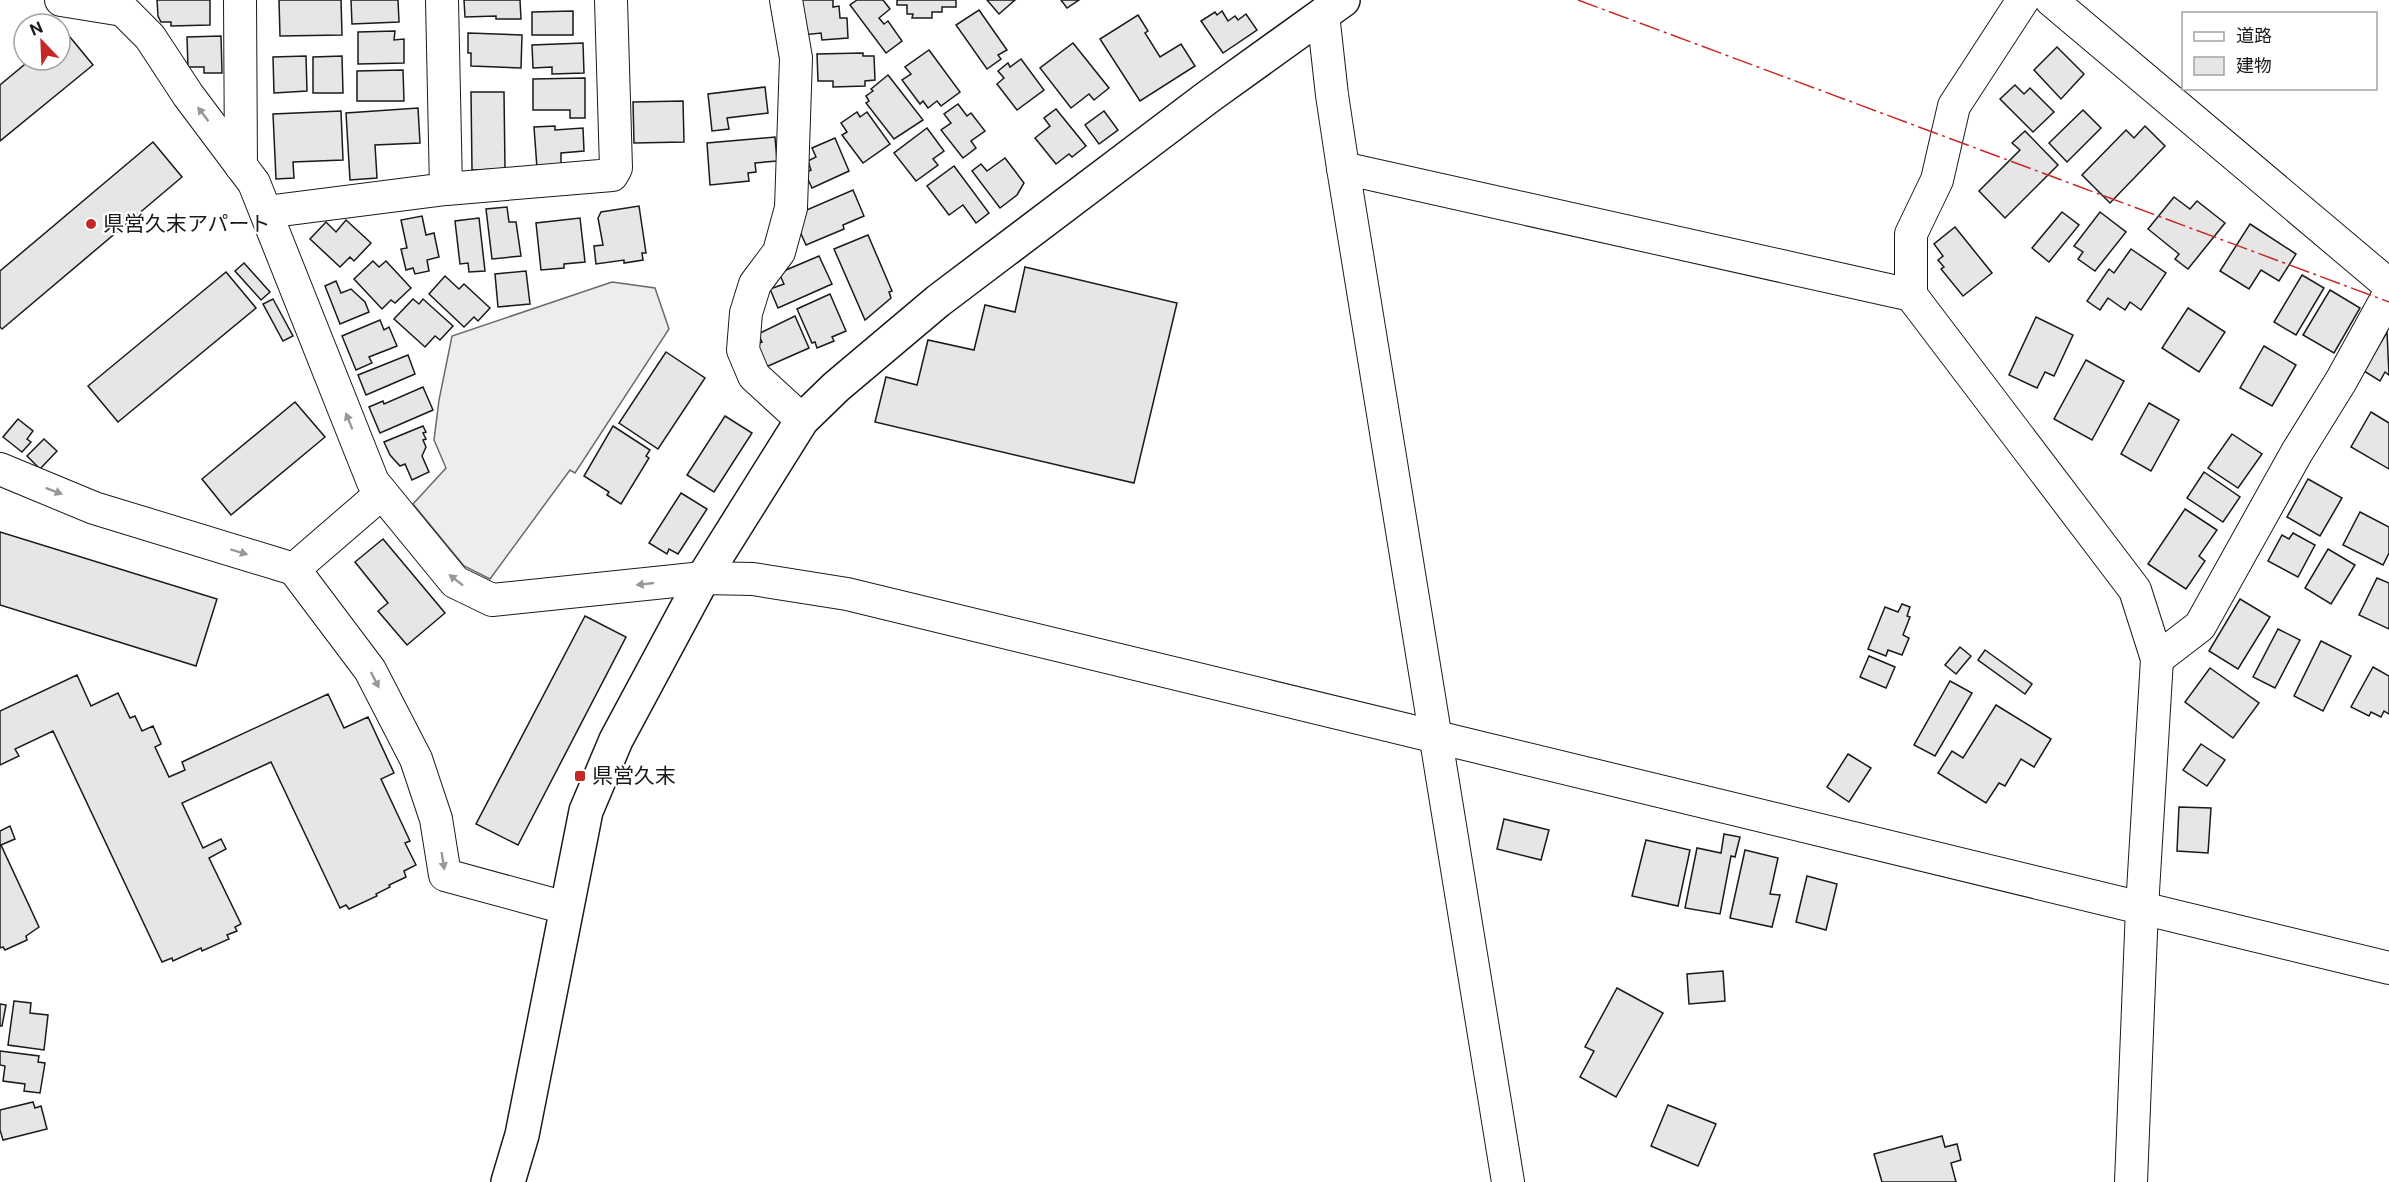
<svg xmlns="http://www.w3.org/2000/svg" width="2389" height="1182" font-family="'Public Sans','Noto Sans JP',sans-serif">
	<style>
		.built { fill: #ededed; stroke: #6a6a6a; stroke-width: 1.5 }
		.building { fill: #e6e6e6; stroke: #1a1a1a; stroke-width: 1.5 }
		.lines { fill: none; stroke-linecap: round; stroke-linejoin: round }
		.minor-casing { stroke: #1a1a1a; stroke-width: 34 }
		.tertiary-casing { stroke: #1a1a1a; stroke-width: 36 }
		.minor { stroke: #fff; stroke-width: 32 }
		.tertiary { stroke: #fff; stroke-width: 33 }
		.power { stroke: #c62828; stroke-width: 1.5; stroke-dasharray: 21 4.5 3 4.5; stroke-linecap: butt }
		.oneway { fill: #989898 }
		.poi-dot { fill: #c62828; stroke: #fff; stroke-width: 2 }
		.labels { text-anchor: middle; stroke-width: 4.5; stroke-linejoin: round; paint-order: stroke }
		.poi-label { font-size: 21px; fill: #1a1a1a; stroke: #fff; text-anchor: start }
	</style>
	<rect width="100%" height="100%" fill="#fff"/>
	<path class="built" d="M612 282 655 288 669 329 575 473 570 470 490 579 464 566 413 504 446 468 434 440 439 400 452 336Z"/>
	<g class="building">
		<path d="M157 0H210V25L171 26V22H161L158 16Z"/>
		<path d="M279 0H341L342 35 280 36Z"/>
		<path d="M351 0H398L399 22 352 24Z"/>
		<path d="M464 0H520L521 19H496V16L465 17Z"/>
		<path d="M800 0H833V7L839 6 840 18H847L848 38 822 40 821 33 803 35Z"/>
		<path d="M857 0H883L890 9 879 18 884 24 888 21 902 41 886 53 850 5Z"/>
		<path d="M897 0H956V7H942V12H932V18H912L913 14H907V5H897Z"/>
		<path d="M987 0H1015L999 14Z"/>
		<path d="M1061 0H1079L1067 8Z"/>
		<path d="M979 10 1007 50 998 55 1001 59 987 69 956 25Z"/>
		<path d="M573 11V35H532V12Z"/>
		<path d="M1222 11 1228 21 1235 16 1238 20 1246 14 1257 30 1223 53 1201 21 1215 12 1217 15Z"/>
		<path d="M1138 15 1148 31 1145 33 1160 57 1181 44 1195 66 1140 101 1100 39Z"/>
		<path d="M65 31 93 65 0 141V85L30 60H60V35Z"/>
		<path d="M395 31 394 40 404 39V63L358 64V32Z"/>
		<path d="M468 33 522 35 521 68 471 66V53H468Z"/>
		<path d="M221 36 222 73H204V67H188L187 37Z"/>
		<path d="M583 43 584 73 552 74V67L533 68 532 45Z"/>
		<path d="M1073 43 1109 88 1094 100 1089 94 1071 108 1040 68Z"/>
		<path d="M2057 47 2084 74 2061 99 2034 70Z"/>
		<path d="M929 50 960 92 941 106 937 101 928 108 923 101 920 104 902 80 911 74 905 67Z"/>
		<path d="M863 53V56H874L875 80 865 81V86L833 87V81H818L817 54Z"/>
		<path d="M306 56 307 91 274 93 273 57Z"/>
		<path d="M342 56 343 93H313V57Z"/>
		<path d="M1021 59 1044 90 1017 110 997 84 1004 78 998 71 1008 63 1010 67Z"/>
		<path d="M403 70 404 101H357V71Z"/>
		<path d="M888 75 923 120 894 139 866 103 869 101 866 96 873 91 871 89Z"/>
		<path d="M585 78V118H570V110H533V79Z"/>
		<path d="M2015 85 2024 94 2030 88 2054 112 2033 132 2000 99Z"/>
		<path d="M765 87 768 113 727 118 729 129 712 131 708 94Z"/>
		<path d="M471 92H504L505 169 472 170Z"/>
		<path d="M683 101 684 142 634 143 633 102Z"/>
		<path d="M958 104 967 116 971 113 985 131 971 141 976 148 963 158 941 130 951 123 944 114Z"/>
		<path d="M418 108 420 143 375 145 377 178 350 180 346 113Z"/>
		<path d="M1056 109 1086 146 1072 157 1069 154 1056 164 1035 138 1050 126 1044 118Z"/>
		<path d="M2083 110 2101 128 2067 162 2049 143Z"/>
		<path d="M341 111 343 160 293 162 294 178 276 179 273 114Z"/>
		<path d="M1104 111 1118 130 1099 144 1085 125Z"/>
		<path d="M857 112 860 117 867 112 890 144 863 163 842 135 847 132 841 123Z"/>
		<path d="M555 126V130L583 128 584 151 561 153V167L537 168 534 127Z"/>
		<path d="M2145 126 2165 146 2110 203 2082 175 2126 130 2134 138Z"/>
		<path d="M927 128 944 151 933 159 938 165 916 181 894 153Z"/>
		<path d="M2025 131 2058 165 2005 218 1979 191 2020 150 2012 143Z"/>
		<path d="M775 137 777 161 755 163 756 172 748 173 749 181 710 185 707 143Z"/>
		<path d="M835 138 849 171 812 188 805 173 811 170 808 161 816 157 812 148Z"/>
		<path d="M153 142 182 177 2 329 0 327V271Z"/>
		<path d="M1005 158 1024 183 1017 195 1000 208 972 171 981 164 987 171Z"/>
		<path d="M954 166 989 213 976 223 963 205 949 215 927 186Z"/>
		<path d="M853 190 864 216 843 225 844 229 806 245 798 227 802 212Z"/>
		<path d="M2174 197 2190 209 2197 201 2225 223 2188 269 2175 259 2179 254 2148 229Z"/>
		<path d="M639 206 646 253H642L643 260 624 263V260L596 264 594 246 603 245 598 218 601 212Z"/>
		<path d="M507 207 509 222H516L521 256 492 259 486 209Z"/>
		<path d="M2062 212 2079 225 2049 262 2032 248Z"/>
		<path d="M2100 212 2126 232 2095 271 2078 259 2083 252 2074 246Z"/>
		<path d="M422 216 426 235 434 233 439 257 427 260 429 271 415 274 413 268 406 270 401 249 407 248 401 220Z"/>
		<path d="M479 218 485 271 469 272 468 263 460 264 455 221Z"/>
		<path d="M580 218 585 262 564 264V268L541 270 536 223Z"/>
		<path d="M346 220 371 243 354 261 350 257 340 267 310 239 326 222 336 232Z"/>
		<path d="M2250 224 2296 254 2279 281 2261 270 2249 289 2220 271Z"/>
		<path d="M1955 227 1992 273 1963 296 1941 269 1944 267 1938 260 1943 256 1934 244Z"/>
		<path d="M868 235 892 291 889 292 891 298 865 320 834 249Z"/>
		<path d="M2131 249 2166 273 2141 310 2130 302 2125 310 2108 298 2100 310 2087 301 2109 269 2114 273Z"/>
		<path d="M819 256 832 284 778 308 770 289 784 284 779 273Z"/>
		<path d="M373 261 379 267 386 261 411 288 395 303 391 300 382 309 354 279Z"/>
		<path d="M244 263 270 292 261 300 235 271Z"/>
		<path d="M1025 267 1177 303 1134 483 875 422 886 377 917 385 928 340 974 350 985 305 1015 312Z"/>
		<path d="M526 271 530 304 498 307 495 274Z"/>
		<path d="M226 272 256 308 118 422 88 386Z"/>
		<path d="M2302 275 2324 288 2296 335 2274 322Z"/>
		<path d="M445 276 459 289 464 284 490 308 478 321 474 317 464 327 429 294Z"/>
		<path d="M336 281 341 293 351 289 365 302 369 312 340 324 325 286Z"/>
		<path d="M2330 290 2360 308 2334 353 2303 335Z"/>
		<path d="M830 294 846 331 832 337 834 341 817 348 815 342 812 343 797 309Z"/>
		<path d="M273 299 293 336 283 341 263 304Z"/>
		<path d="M413 299 419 304 423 299 453 326 440 340 435 336 425 347 394 319Z"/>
		<path d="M2188 308 2225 332 2199 372 2162 348Z"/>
		<path d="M795 316 809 348 766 367 756 344 762 342 758 334Z"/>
		<path d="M2036 317 2073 335 2054 376 2045 372 2037 388 2009 375Z"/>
		<path d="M380 320 384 330 389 327 397 346 369 357 372 363 356 370 342 336Z"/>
		<path d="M2387 332 2389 375 2385 372 2380 381 2364 371Z"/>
		<path d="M2264 346 2296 365 2272 406 2240 388Z"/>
		<path d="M666 352 705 378 658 449 619 423Z"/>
		<path d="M408 355 415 374 366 395 358 375Z"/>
		<path d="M2086 360 2124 381 2092 440 2054 419Z"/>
		<path d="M423 387 433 410 380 433 369 407 383 401 384 404Z"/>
		<path d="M295 402 325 437 231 515 202 479Z"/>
		<path d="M2149 403 2179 420 2151 471 2121 454Z"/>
		<path d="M2371 412 2389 423V469L2351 447Z"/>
		<path d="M725 416 752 433 714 492 687 475Z"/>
		<path d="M18 419 33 431 27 439 31 442 22 452 3 437Z"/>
		<path d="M423 426 426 432 423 433 426 439 423 440 426 447 422 456 429 472 412 480 405 464 400 466 390 455 384 442Z"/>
		<path d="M613 426 650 450 646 456 649 458 621 504 607 495 609 492 584 476Z"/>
		<path d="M2232 434 2262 454 2238 488 2208 468Z"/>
		<path d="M44 439 57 451 40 469 27 456Z"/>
		<path d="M2204 472 2240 497 2223 522 2187 498Z"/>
		<path d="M2308 479 2342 498 2320 536 2287 517Z"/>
		<path d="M681 493 707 509 678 554 669 549 667 554 649 543Z"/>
		<path d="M2185 509 2217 530 2199 556 2205 561 2186 589 2148 564Z"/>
		<path d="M2360 512 2389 527V553L2383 565 2343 545Z"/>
		<path d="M0 532 217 599 196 666 0 605Z"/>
		<path d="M2293 533 2315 545 2298 577 2268 561 2282 535 2289 539Z"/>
		<path d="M383 539 445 613 407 645 378 611 388 603 355 562Z"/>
		<path d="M2328 549 2355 565 2331 604 2305 588Z"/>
		<path d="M2377 578 2389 583V629L2359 615Z"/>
		<path d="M2240 599 2270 617 2238 669 2209 651Z"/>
		<path d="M1902 604 1910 607 1907 616 1910 617 1903 635 1909 638 1902 655 1888 650 1886 656 1868 649 1885 607 1898 612Z"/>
		<path d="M585 616 626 637 518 845 476 824Z"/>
		<path d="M2278 629 2300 640 2275 688 2253 677Z"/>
		<path d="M2321 641 2351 656 2323 711 2294 696Z"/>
		<path d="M1960 647 1971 656 1956 674 1945 665Z"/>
		<path d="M1985 650 2032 684 2025 694 1978 660Z"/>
		<path d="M1869 656 1895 667 1886 688 1860 677Z"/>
		<path d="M2373 667 2389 676V714L2384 711 2381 717 2371 712 2369 716 2351 707Z"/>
		<path d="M2210 668 2259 703 2233 738 2185 702Z"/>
		<path d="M77 675 91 706 118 693 130 718 135 716 142 731 153 726 161 744 155 747 169 777 185 770 182 762 328 694 344 728 368 717 394 773 381 779 410 841 405 843 416 865 404 871 406 877 389 885 390 887 376 894 377 896 349 909 346 905 340 908 271 762 182 803 203 848 221 839 226 849 209 858 241 924 235 927 237 931 227 935 229 939 202 951 201 948 173 961 172 958 162 962 53 731 15 749 19 756 0 765V711Z"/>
		<path d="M1950 681 1972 693 1935 756 1914 745Z"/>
		<path d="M1996 705 2051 739 2034 767 2021 759 2005 786 1999 783 1986 803 1938 773 1952 751 1963 758Z"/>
		<path d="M2201 744 2225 760 2207 786 2183 770Z"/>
		<path d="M1848 754 1871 768 1849 802 1827 787Z"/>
		<path d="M2179 807 2211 808 2208 853 2177 851Z"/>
		<path d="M1504 819 1549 830 1541 860 1497 849Z"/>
		<path d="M10 826 15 839 1 845 39 927 26 936 27 940 5 950 3 947 0 948V831Z"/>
		<path d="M1724 834 1740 837 1735 857 1731 856 1720 914 1685 908 1697 848 1721 853Z"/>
		<path d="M1646 840 1690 850 1678 906 1632 896Z"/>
		<path d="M1745 850 1778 858 1770 894 1780 895 1772 927 1730 918Z"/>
		<path d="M1807 876 1837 884 1826 930 1796 922Z"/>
		<path d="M1723 971 1725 1001 1689 1004 1687 974Z"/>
		<path d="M1617 988 1663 1013 1616 1097 1580 1077 1594 1051 1585 1047Z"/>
		<path d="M14 1001 31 1003 30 1013 48 1015 44 1050 8 1045Z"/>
		<path d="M0 1004 6 1005 2 1026H0Z"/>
		<path d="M0 1051 39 1056 38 1062 45 1063 40 1093 24 1091 25 1084 3 1081 5 1066 0 1065Z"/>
		<path d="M33 1102 35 1108 41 1106 47 1129 3 1140 0 1130V1110Z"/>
		<path d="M1668 1105 1716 1124 1698 1166 1651 1146Z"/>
		<path d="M1942 1136 1945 1147 1957 1144 1961 1160 1951 1163 1956 1182H1882L1874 1154Z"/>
	</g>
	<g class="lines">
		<g class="minor-casing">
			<g id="minor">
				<path d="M61 0 123 10 150 37 188 95 254 183 373 482 455 582 492 600 703 578 753 579 847 594 2389 968"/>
				<path d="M240 0 241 166"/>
				<path d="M442 0 446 189"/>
				<path d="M786 0 796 58 791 208 779 252 755 284 746 313 743 350 754 376 802 420"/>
				<path d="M2023 0 1954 106 1937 180 1911 234V295L2135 590 2157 659 2142 908 2131 1182"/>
				<path d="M2051 0 2389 285"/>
				<path d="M1323 14 1332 95 1343 168 1508 1182"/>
				<path d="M1343 168 1911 295"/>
				<path d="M266 212 446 189 612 175 616 168 611 0"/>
				<path d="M0 469 94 508 294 569 370 670 416 759 436 819 445 875 566 908"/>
				<path d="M294 569 382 493"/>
				<path d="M2157 659 2200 626 2297 452 2341 381 2389 294"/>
			</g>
		</g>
		<g class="tertiary-casing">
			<path id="tertiary" d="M508 1182 522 1135 586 811 616 740 703 578 802 420 836 387 938 301 1208 97 1343 0"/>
		</g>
		<use href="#minor" class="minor"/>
		<use href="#tertiary" class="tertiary"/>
		<path class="power" d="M1578 0 2389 302"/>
	</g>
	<defs><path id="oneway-solid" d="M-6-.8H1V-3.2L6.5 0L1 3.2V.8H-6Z" transform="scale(1.5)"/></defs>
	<g class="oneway">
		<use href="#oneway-solid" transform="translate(203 114) rotate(-127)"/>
		<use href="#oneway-solid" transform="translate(349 421) rotate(-112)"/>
		<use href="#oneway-solid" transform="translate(54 491) rotate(21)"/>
		<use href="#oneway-solid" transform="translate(239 552) rotate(17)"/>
		<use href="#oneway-solid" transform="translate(456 580) rotate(-142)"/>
		<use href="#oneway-solid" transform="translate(645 584) rotate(174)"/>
		<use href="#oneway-solid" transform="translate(375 680) rotate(63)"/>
		<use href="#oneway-solid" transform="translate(443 861) rotate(81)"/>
	</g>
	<g class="poi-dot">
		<circle cx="91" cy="224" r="6"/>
		<rect x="574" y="770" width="12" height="12" rx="3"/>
	</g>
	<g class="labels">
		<g class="poi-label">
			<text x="103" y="231">県営久末アパート</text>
			<text x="592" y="783">県営久末</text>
		</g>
	</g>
	<rect x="2182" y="12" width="195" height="78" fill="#ffffff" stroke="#a3a3a3" stroke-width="1.5"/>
	<rect x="2194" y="32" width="30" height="9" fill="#ffffff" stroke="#a3a3a3" stroke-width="1.5"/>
	<text x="2236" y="42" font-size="18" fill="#1a1a1a">道路</text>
	<rect x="2194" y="57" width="30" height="18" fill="#e6e6e6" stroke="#a3a3a3" stroke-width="1.5"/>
	<text x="2236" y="72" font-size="18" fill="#1a1a1a">建物</text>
	<g transform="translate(42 42) rotate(337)"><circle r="28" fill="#ffffff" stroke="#a3a3a3" stroke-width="1.5"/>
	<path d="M0-4.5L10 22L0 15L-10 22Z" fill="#c62828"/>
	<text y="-9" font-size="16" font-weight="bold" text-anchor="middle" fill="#1a1a1a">N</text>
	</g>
</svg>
